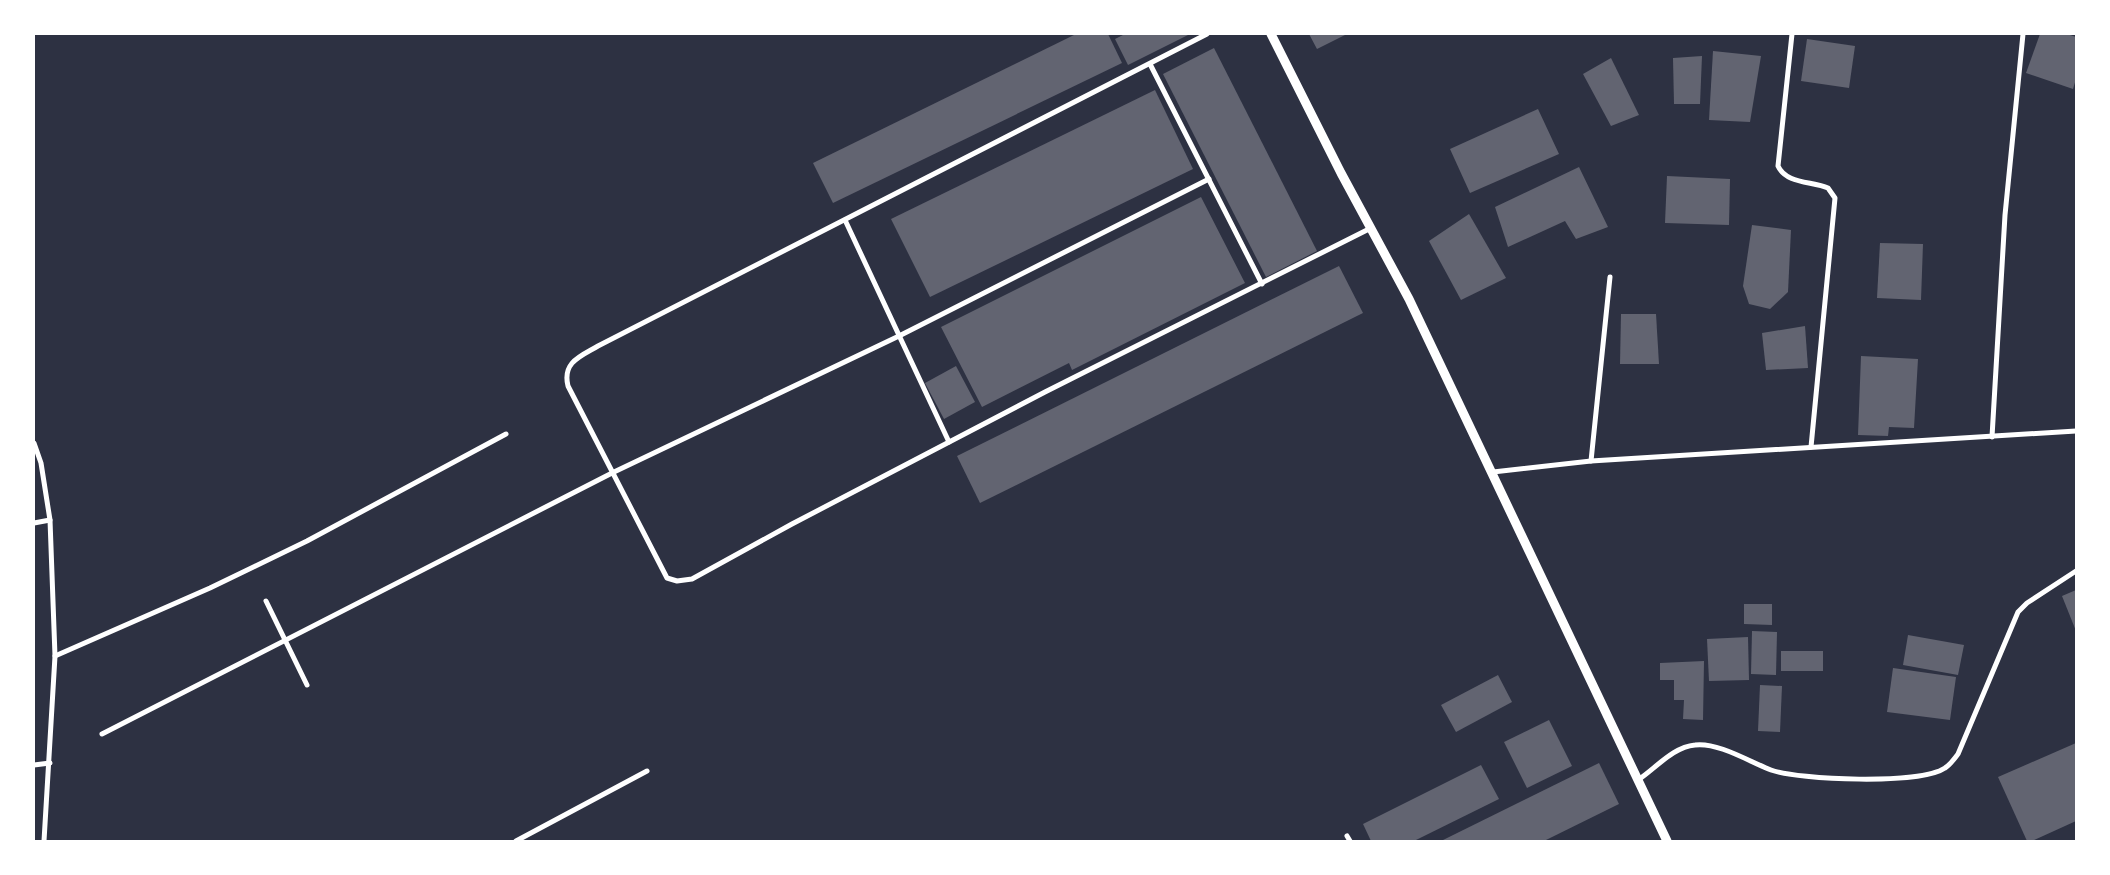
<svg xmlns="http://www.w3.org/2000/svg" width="2110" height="875" font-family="Signika,sans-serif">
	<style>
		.building { fill: #626471 }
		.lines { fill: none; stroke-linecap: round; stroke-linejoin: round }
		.minor { stroke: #fff; stroke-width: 5 }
		.tertiary { stroke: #fff; stroke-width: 9 }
	</style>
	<rect width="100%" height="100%" fill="#2d3142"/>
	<g class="building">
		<path d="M1076 34H1108L1122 63 833 203 813 163Z"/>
		<path d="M1125 34H1190L1128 65 1115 39Z"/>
		<path d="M1309 34H1347L1317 49Z"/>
		<path d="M2040 34H2067L2076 37V79L2073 89 2026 73Z"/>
		<path d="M1807 39 1855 46 1849 88 1801 81Z"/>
		<path d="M1214 48 1317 251 1266 277 1163 74Z"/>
		<path d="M1713 51 1761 56 1750 122 1709 120Z"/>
		<path d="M1702 56 1700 104H1674L1673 58Z"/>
		<path d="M1611 58 1639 115 1611 126 1583 74Z"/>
		<path d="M1155 90 1193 169 930 297 891 219Z"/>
		<path d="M1538 109 1559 154 1470 193 1450 149Z"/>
		<path d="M1579 167 1608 227 1576 239 1565 221 1508 247 1495 207Z"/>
		<path d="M1667 176 1730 179 1729 225 1665 223Z"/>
		<path d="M1201 197 1245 283 1072 370 1069 363 982 407 941 327Z"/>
		<path d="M1469 214 1506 278 1461 300 1429 241Z"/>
		<path d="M1752 225 1791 230 1788 292 1770 309 1749 304 1743 286Z"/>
		<path d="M1880 243 1923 244 1921 300 1877 298Z"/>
		<path d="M1339 266 1363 313 980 503 957 456Z"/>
		<path d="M1621 314H1656L1659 364H1620Z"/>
		<path d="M1805 326 1808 368 1766 370 1762 333Z"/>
		<path d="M1861 356 1918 359 1914 428 1889 427 1888 436 1858 435Z"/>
		<path d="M956 366 975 402 944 419 925 383Z"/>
		<path d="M2076 590V631L2062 596Z"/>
		<path d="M1744 604H1772V625L1744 624Z"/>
		<path d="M1752 631 1777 632 1776 675 1751 674Z"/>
		<path d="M1908 635 1964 645 1958 675 1903 665Z"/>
		<path d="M1748 637 1749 680 1709 681 1707 639Z"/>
		<rect x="1781" y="651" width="42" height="20"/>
		<path d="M1704 661 1703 720 1683 719 1684 700H1674V680H1660V663Z"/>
		<path d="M1893 668 1956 677 1950 720 1887 712Z"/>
		<path d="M1498 675 1512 702 1456 732 1441 705Z"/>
		<path d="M1760 685 1782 686 1780 732 1758 731Z"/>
		<path d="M1549 720 1572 766 1527 788 1504 742Z"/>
		<path d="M2076 743V821L2032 841H2027L1998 777Z"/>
		<path d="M1599 763 1619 804 1544 841H1441Z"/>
		<path d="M1481 765 1499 799 1414 841H1371L1363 824Z"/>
	</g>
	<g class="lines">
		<g class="minor">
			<path d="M1207 34 598 346C581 356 562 362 568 386L667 578 677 581 692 579 792 524 1045 392 1371 228"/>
			<path d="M1792 34 1778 166C1786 184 1812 181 1828 188L1835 198 1811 447"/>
			<path d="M1150 64 1262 284"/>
			<path d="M845 220 949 442"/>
			<path d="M1992 437 2005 215 2023 34"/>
			<path d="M34 443 41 463 50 520 55 656 44 841"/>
			<path d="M1591 461 1610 277"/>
			<path d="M1493 472 1591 461 2076 431"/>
			<path d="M34 523 50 520"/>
			<path d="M266 601 307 685"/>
			<path d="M55 656 210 588 307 541 506 434"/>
			<path d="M102 734 614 472 899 336 1209 179"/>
			<path d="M34 765 50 763"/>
			<path d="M1638 780C1656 768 1673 747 1695 745 1718 742 1750 762 1771 770 1799 780 1920 785 1945 768 1950 765 1954 759 1958 754L2018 612 2027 603 2076 571"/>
			<path d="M1347 836 1350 841"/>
			<path d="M516 841 647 771"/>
		</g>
		<path class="tertiary" d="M1271 34 1341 173 1409 299 1667 841"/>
	</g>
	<rect width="2110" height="875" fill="none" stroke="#ffffff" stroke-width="70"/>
</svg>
